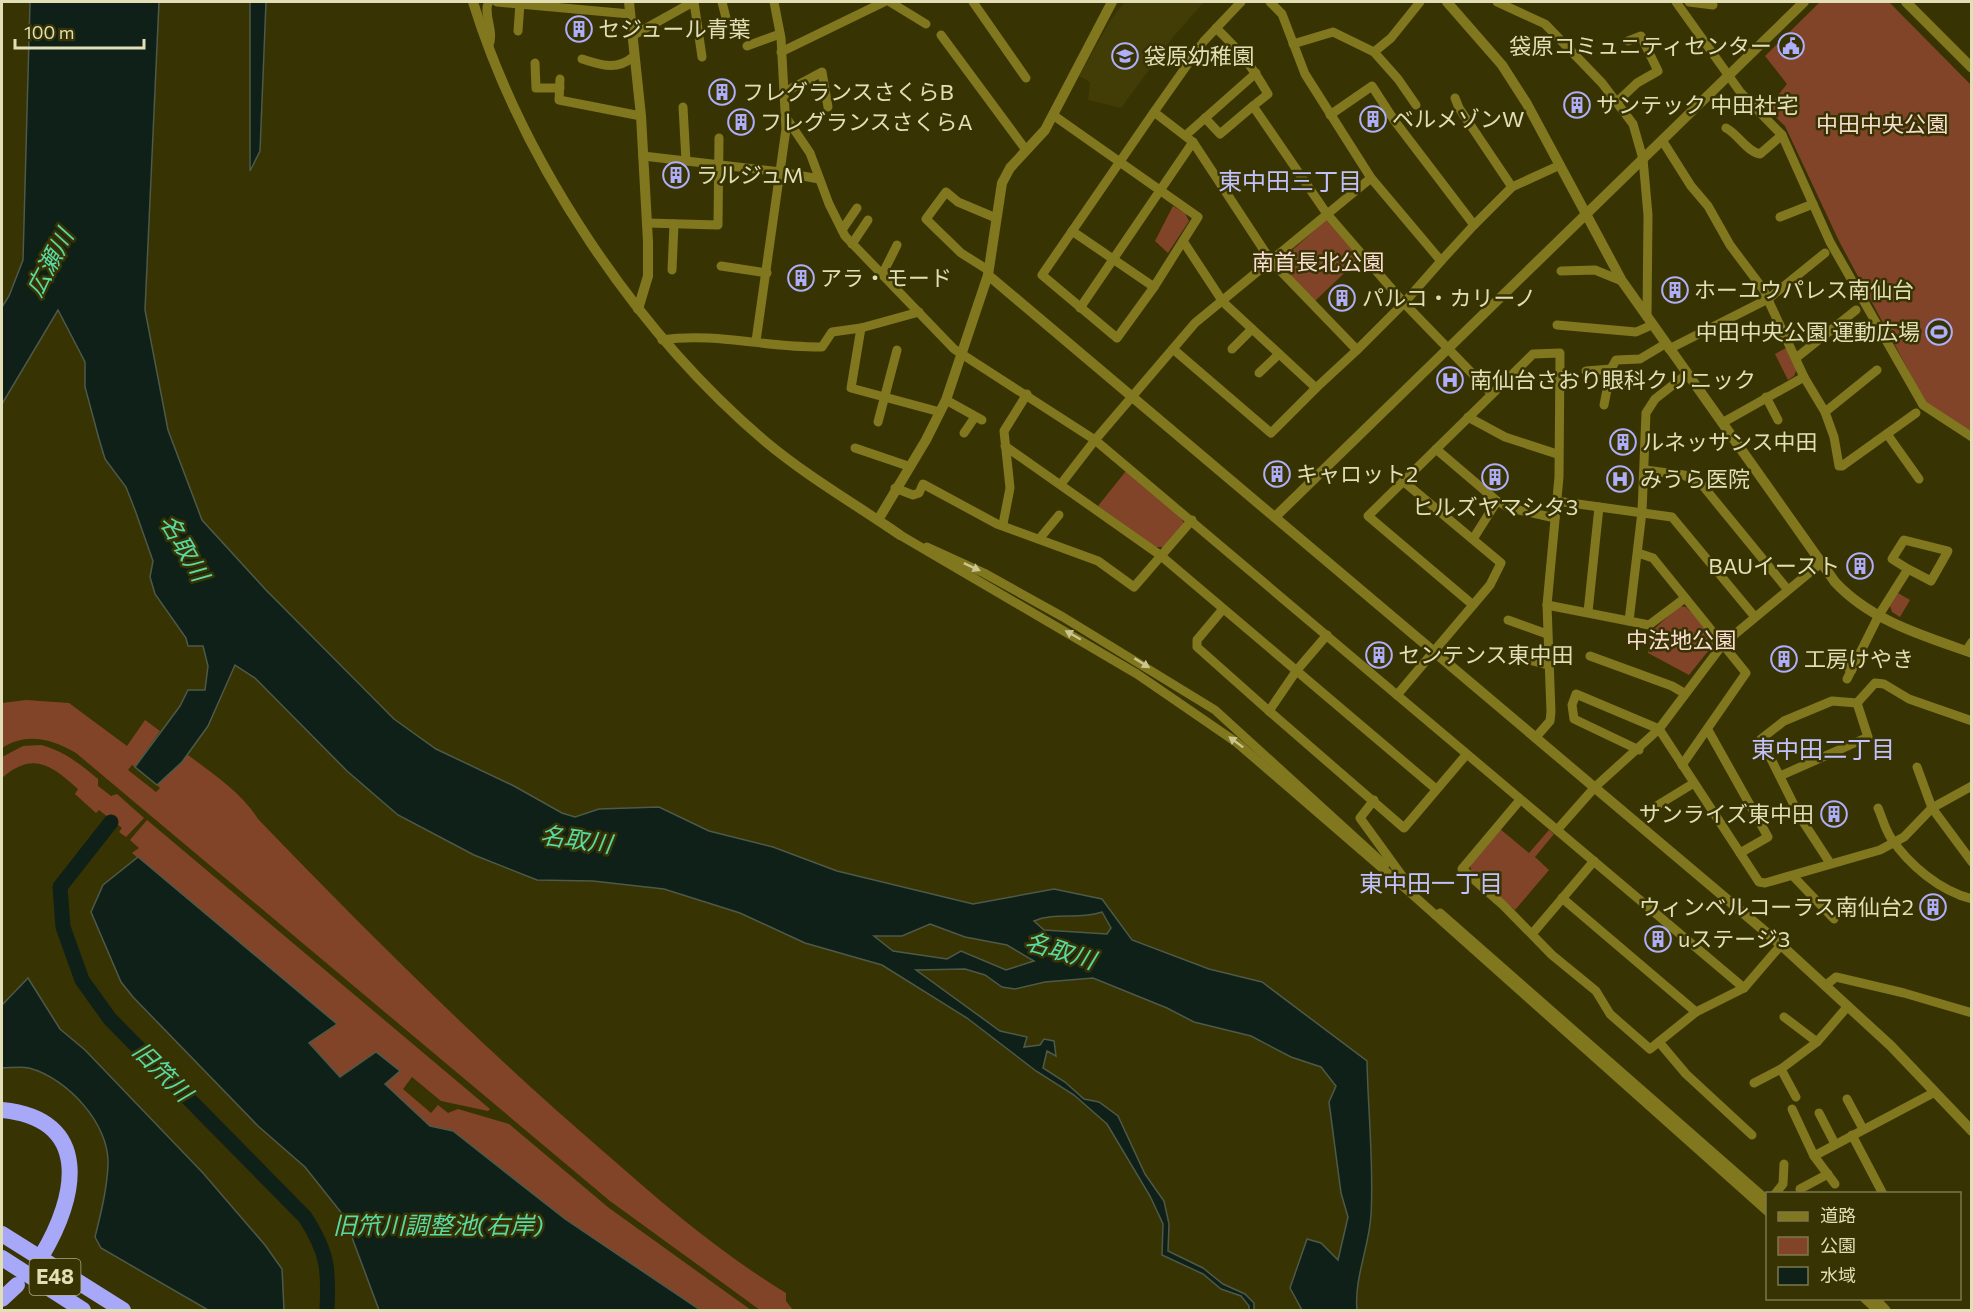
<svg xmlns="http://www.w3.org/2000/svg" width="1973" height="1312" font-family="Commissioner,'Noto Sans JP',sans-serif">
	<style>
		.built { fill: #423c07 }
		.green { fill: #824429 }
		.water { fill: #0e2018; stroke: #4e5948; stroke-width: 1.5; fill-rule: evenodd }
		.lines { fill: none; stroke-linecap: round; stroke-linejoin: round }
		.river { stroke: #0e2018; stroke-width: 15 }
		.minor { stroke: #80771e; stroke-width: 9 }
		.tertiary { stroke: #80771e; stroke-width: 10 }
		.motorway { stroke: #a8a8f8; stroke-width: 16 }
		.oneway { fill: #cac591 }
		.labels { text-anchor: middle; stroke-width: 5; stroke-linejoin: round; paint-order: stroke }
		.shield { fill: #383303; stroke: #afab81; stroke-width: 1.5 }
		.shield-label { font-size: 21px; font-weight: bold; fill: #e2dfb7 }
		.poi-label { font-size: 22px; fill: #e2dfb7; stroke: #383303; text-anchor: start }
		.park-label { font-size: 22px; fill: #f9ddd2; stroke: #383303 }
		.neighbourhood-label { font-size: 24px; fill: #c1c2fc; stroke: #383303 }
		.water-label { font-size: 24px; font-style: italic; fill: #58daa6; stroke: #383303 }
	</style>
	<rect width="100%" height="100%" fill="#383303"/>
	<path class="built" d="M1125 2H1204L1174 36 1121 108 1088 100 1090 82 1079 76 1111 19Z"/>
	<g class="green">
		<path d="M1820 2H1889L1971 85V433L1926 403 1839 241 1785 126 1767 109 1787 84 1765 56Z"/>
		<path d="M1173 206 1185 213 1189 221 1168 253 1155 241Z"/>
		<path d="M1326 220 1360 258 1315 301 1278 263Z"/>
		<path d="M1786 348 1797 369 1794 376 1788 380 1775 354Z"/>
		<path d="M1126 471 1180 516 1184 523 1164 547H1156L1098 506Z"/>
		<path d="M1898 593 1910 600 1900 617 1892 612 1890 606Z"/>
		<path d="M1679 606 1686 607 1713 635V645L1689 675 1648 653 1652 631Z"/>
		<path d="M26 700 69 703 127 746 145 720 160 731 135 767 132 765 128 770 156 792 160 788 157 785 188 755C212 773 242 793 258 819 369 934 482 1047 604 1152 662 1203 720 1253 786 1293V1301L793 1310H760L610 1201 76 753C52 739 26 732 2 748V703Z"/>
		<path d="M41 745C64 751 80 764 98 779V786L111 796 117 794 144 818 126 837 119 832 122 828 99 810 96 813 75 794 78 789C51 765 33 751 2 778V757L23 746Z"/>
		<path d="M147 820 490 1109 488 1111 441 1101 412 1077 403 1089 431 1113 438 1105 448 1113 458 1109 509 1124 609 1208 751 1310H700L565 1219 453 1131 430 1126 385 1084 341 1078 309 1042 336 1024 132 853 139 848 130 840Z"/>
		<path d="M1500 829 1529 853 1549 830 1554 834 1535 857 1549 870 1515 910 1471 871 1470 865Z"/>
	</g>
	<g class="water">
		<path d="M30 2H159L145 310 168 430 202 520 265 589 394 719 436 749 514 786 562 813 575 817 599 809 659 807 709 831 773 847 837 871 973 904 1054 889 1102 899 1132 940 1209 969 1262 982 1367 1061C1368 1112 1374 1165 1371 1215 1369 1248 1354 1278 1357 1310H1302L1290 1288 1307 1239 1321 1243 1338 1260 1348 1217 1341 1193 1329 1102 1336 1086 1321 1067 1291 1057 1251 1036 1194 1022 1167 1008 1093 978 1045 982 1015 989 1002 987 985 975 965 969 916 970 1000 1031 1027 1037 1024 1047 1040 1045 1044 1039 1054 1041 1056 1056 1047 1051 1043 1068 1065 1082 1084 1099 1099 1102 1118 1116 1145 1174 1164 1201 1169 1224 1168 1251 1203 1268 1223 1284 1245 1294 1254 1303V1310H1249V1306L1241 1296 1221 1289 1203 1274 1162 1255 1163 1224 1150 1196 1107 1124 1074 1095 1036 1071 967 1018 882 965 805 943 740 913 664 889 593 881 537 880 474 855 398 815 347 771 255 678 235 665 208 726 182 762 157 785 135 767 180 706 188 690H205L208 666 203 646H188L186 638 155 594 150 577 153 561 135 510 126 487 105 459 99 439 85 387V362L58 310 2 404V307L9 296 23 260ZM1102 912 1111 928 1107 934 1044 930 1034 921C1055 912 1079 920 1102 912ZM930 924 965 937 1007 945 1034 961 1006 970 961 951 947 959 893 951 874 936H902Z"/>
		<path d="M250 2H266L260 151 250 171Z"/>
		<path d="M138 857 337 1024 309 1043 340 1077 376 1052 400 1071 385 1084 430 1126 453 1131 565 1219 700 1310H379L344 1216 305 1167 258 1126 133 997 121 982 91 912 103 885Z"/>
		<path d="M28 978 60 1029 85 1050 203 1173 265 1245 282 1269 284 1310H208L101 1248 95 1237C101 1213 107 1189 108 1165 110 1124 67 1078 29 1068 21 1066 10 1068 2 1068V1005Z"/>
	</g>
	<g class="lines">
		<path class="river" d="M111 822 60 887 63 927 82 980 110 1019 305 1217C328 1253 329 1269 327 1310"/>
		<g class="minor">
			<path d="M497 2 630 14"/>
			<path d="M694 2 702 57"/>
			<path d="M722 2 726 18"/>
			<path d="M890 2 926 24"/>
			<path d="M973 2 1026 78"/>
			<path d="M1270 2 1282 14 1305 74 1371 178 1441 261 1474 225"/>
			<path d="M1497 2 1545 24 1602 83 1633 124 1643 159 1648 215 1647 317"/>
			<path d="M1676 2 1741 93 1782 135 1830 242 1923 405 1972 437"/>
			<path d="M1689 2 1713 5"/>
			<path d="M1216 28C1241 52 1251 65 1268 94L1253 106 1327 214 1404 303 1492 394"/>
			<path d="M518 31 520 3"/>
			<path d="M941 35 1026 150"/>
			<path d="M632 36 693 2"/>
			<path d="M1293 44 1333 32 1374 52 1398 79 1416 105"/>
			<path d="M489 45C495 31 482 12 489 2"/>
			<path d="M747 46 780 34"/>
			<path d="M781 52 884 2"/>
			<path d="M1374 52 1391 38 1420 2"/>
			<path d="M582 59C602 65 616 71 633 57"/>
			<path d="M535 63 536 88H560"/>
			<path d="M560 79 559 100 641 116"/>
			<path d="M783 93 822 72 828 107"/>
			<path d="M1455 98 1459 108 1512 187 1558 166"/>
			<path d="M1617 102 1637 83 1658 71 1641 36 1628 41"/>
			<path d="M683 107 686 161"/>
			<path d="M1154 112 1204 41 1241 2"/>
			<path d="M1053 115 1198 217 1154 287 1072 231"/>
			<path d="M1330 115 1372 86 1394 120 1474 225 1512 187"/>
			<path d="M785 116 810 153 829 204 845 236 954 349 1095 440 1744 988"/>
			<path d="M1205 118 1220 134 1253 106"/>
			<path d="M1726 128C1738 134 1747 152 1760 154L1782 135"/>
			<path d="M1186 135 1256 73"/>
			<path d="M1662 140 1691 186 1708 206 1730 245 1763 289 1804 377 1825 412 1834 437 1839 466H1842L1916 413"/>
			<path d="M643 156 781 172 819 179"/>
			<path d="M1780 217 1813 204"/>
			<path d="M647 223 718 225 719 138"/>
			<path d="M842 230 857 208"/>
			<path d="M1183 241 1223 302 1316 388 1357 350"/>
			<path d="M852 244 868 220"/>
			<path d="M721 266 767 273"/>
			<path d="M672 270 674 224"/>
			<path d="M988 270 961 253 926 219 946 192 958 202 996 218"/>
			<path d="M1561 271 1595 270 1622 281"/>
			<path d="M882 275 897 245"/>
			<path d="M1154 287 1117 338 1042 275 1154 112 1193 142 1271 261 1357 350 1404 303 1441 261"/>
			<path d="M1080 308 1193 142"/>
			<path d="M1557 325 1636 332 1652 325"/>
			<path d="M861 328 851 388 940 412"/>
			<path d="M662 340C715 332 768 348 822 347L832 332 861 328 919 312"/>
			<path d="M756 341 786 129 781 38 774 2"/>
			<path d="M1173 349 1271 433 1316 388"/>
			<path d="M1232 349 1252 329"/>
			<path d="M1669 349 1768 299 1825 253"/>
			<path d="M1796 358 1856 310"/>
			<path d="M1586 371 1611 369"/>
			<path d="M1259 373 1279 354"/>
			<path d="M1766 397 1778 420"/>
			<path d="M946 400 982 420"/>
			<path d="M1604 405 1611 369 1616 360 1640 359 1665 344"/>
			<path d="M1825 412 1877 370"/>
			<path d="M1468 417 1505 437 1557 454"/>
			<path d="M878 422 897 350"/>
			<path d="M1722 423 1804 377"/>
			<path d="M964 433 975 417"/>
			<path d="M1887 434 1919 479"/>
			<path d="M1005 446 1160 555 1436 789"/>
			<path d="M855 448 908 466"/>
			<path d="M1436 449 1497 501 1510 508 1555 518"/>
			<path d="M1645 470 1684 475 1703 486 1788 590"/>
			<path d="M1061 484 1095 440 1195 323 1371 178"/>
			<path d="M895 488 913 495 919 493 923 484 997 524 1098 561 1134 587 1192 520"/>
			<path d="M1556 501 1672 517 1755 617"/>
			<path d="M1003 524 1010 488 1004 431 1027 394"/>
			<path d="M900 535 1137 674 1236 742 1404 887 1768 1212"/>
			<path d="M1040 538 1059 515"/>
			<path d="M1473 539 1497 501"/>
			<path d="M927 547 984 573 1063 617 1215 710 1385 865"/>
			<path d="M1638 553 1653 558 1746 673 1682 765"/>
			<path d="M1473 605 1368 516 1533 354 1560 353 1559 477 1547 605 1551 712 1550 721 1536 737"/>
			<path d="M1547 605 1649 625 1685 598"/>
			<path d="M1223 609 1197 640V647L1269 711"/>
			<path d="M1588 612 1599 507"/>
			<path d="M1508 620 1547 634"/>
			<path d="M1629 621 1642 512 1646 413 1655 399 1687 374"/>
			<path d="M1327 635 1297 670 1269 711 1404 828 1466 755"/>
			<path d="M1966 651 1972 642"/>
			<path d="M1590 656 1672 686 1684 693"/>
			<path d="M1522 658 1548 665"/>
			<path d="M1831 658 1852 670"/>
			<path d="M1847 679 1879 615 1908 569 1892 559 1904 540 1948 551 1931 581 1908 569"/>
			<path d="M1397 695 1490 585 1501 563 1403 481"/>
			<path d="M1708 730 1768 837 1740 853"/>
			<path d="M1639 750 1574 719 1572 705 1576 694 1659 729 1759 882 1765 883 1880 850 1904 837 1932 808 1972 786"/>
			<path d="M1917 767 1932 808 1972 862"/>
			<path d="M1780 776 1868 737 1857 703"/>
			<path d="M1374 800 1360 818 1405 880 1404 887"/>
			<path d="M1520 800 1462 869 1503 905 1552 955 1596 991 1610 1014 1650 1049 1696 1012 1744 988 1781 945"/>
			<path d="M1658 805 1694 783"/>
			<path d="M1878 808C1882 817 1885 829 1891 838 1909 865 1940 891 1972 899"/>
			<path d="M1557 830 1595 787 1659 729 1723 644 1821 563"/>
			<path d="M1830 863 1800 817 1761 739 1784 721 1832 701 1857 703 1875 683 1884 684 1909 699 1972 721"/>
			<path d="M1793 876 1834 919"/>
			<path d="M1562 898 1696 1012"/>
			<path d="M1440 913 1768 1201"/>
			<path d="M1532 934 1594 861"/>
			<path d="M1826 985 1836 977 1904 993 1972 1013"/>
			<path d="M1784 1017 1817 1042"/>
			<path d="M1659 1042 1686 1074 1752 1135"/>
			<path d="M1781 1069 1796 1097"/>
			<path d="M1754 1083 1781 1069 1817 1042 1848 1006"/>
			<path d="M1847 1099 1863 1129"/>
			<path d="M1792 1109 1814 1156 1835 1184"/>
			<path d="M1819 1113 1835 1144"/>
			<path d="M1852 1135 1883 1194"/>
			<path d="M1814 1156 1935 1092"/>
			<path d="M1800 1189 1828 1174"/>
			<path d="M1775 1194 1783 1184 1784 1164"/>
			<path d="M1864 1298 1877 1310"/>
			<path d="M1875 1298 1886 1310"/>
		</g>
		<g class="tertiary">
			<path d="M473 2C523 163 637 333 766 442 808 477 855 504 900 535"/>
			<path d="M629 2 641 116 648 242V276L638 309"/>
			<path d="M1447 2 1502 65 1527 104 1622 281 1835 582C1871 621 1924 636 1972 653"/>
			<path d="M1906 2 1972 68"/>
			<path d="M988 275 1781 945 1891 1046 1972 1131"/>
			<path d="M1275 517 1804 2"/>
			<path d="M878 520 926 440 946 400 988 275 1002 183 1010 168 1045 130 1112 2"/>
		</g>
		<g class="motorway">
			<path d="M2 1110C93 1119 77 1197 42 1255"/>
			<path d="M2 1234 123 1310"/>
			<path d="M2 1258 83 1310"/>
			<path d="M2 1299 17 1285"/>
		</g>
	</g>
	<defs><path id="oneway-solid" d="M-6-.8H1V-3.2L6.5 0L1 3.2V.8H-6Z" transform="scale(1.5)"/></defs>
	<g class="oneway">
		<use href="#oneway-solid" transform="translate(972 567) rotate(25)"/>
		<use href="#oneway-solid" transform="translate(1073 635) rotate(-150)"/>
		<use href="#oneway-solid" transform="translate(1142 663) rotate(32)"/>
		<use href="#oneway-solid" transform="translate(1236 742) rotate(-143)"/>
	</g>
	<defs>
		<g id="building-ring" transform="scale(1.35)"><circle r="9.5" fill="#383303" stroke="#aeaefa" stroke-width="1.5"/><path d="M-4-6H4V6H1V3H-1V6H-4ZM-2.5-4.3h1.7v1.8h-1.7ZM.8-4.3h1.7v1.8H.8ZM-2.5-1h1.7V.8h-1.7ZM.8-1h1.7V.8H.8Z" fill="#aeaefa"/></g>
		<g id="civic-ring" transform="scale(1.35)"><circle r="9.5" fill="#383303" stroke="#aeaefa" stroke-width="1.5"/><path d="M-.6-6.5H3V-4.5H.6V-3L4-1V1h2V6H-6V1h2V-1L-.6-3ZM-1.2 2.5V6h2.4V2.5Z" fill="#aeaefa"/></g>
		<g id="school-ring" transform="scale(1.35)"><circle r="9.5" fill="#383303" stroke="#aeaefa" stroke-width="1.5"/><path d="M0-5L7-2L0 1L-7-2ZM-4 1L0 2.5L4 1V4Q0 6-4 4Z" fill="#aeaefa"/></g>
		<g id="stadium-ring" transform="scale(1.35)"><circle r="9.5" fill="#383303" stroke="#aeaefa" stroke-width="1.5"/><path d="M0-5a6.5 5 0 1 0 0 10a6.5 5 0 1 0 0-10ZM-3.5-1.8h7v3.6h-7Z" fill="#aeaefa"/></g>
		<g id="hospital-ring" transform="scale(1.35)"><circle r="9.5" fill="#383303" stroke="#aeaefa" stroke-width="1.5"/><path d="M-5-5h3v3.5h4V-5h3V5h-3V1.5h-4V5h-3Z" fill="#aeaefa"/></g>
	</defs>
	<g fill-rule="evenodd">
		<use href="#building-ring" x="579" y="29"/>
		<use href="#civic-ring" x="1791" y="46"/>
		<use href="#school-ring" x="1125" y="56"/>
		<use href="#building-ring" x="722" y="92"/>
		<use href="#building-ring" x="1577" y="105"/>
		<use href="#building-ring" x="1373" y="119"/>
		<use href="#building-ring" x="741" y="122"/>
		<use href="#building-ring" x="676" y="175"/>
		<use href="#building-ring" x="801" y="278"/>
		<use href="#building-ring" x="1675" y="290"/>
		<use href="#building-ring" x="1342" y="298"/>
		<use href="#stadium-ring" x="1939" y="332"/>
		<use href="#hospital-ring" x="1450" y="380"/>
		<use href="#building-ring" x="1623" y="442"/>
		<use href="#building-ring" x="1277" y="474"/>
		<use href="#building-ring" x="1495" y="477"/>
		<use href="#hospital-ring" x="1620" y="479"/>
		<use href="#building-ring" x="1860" y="566"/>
		<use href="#building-ring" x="1379" y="655"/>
		<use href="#building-ring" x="1784" y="659"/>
		<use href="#building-ring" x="1834" y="814"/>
		<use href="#building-ring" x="1933" y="907"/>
		<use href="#building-ring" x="1658" y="939"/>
	</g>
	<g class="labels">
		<rect class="shield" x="29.5" y="1259" width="51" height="36" rx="4.5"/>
		<g class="shield-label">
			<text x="55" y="1284">E48</text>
		</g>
		<g class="poi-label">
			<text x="598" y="37">セジュール青葉</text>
			<text x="1772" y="54" text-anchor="end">袋原コミュニティセンター</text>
			<text x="1144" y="64">袋原幼稚園</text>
			<text x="742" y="100">フレグランスさくらB</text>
			<text x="1596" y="113">サンテック 中田社宅</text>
			<text x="1392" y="127">ベルメゾンW</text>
			<text x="760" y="130">フレグランスさくらA</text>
			<text x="696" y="183">ラルジュM</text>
			<text x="820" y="286">アラ・モード</text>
			<text x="1694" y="298">ホーユウパレス南仙台</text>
			<text x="1362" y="306">パルコ・カリーノ</text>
			<text x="1920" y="340" text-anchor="end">中田中央公園 運動広場</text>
			<text x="1470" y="388">南仙台さおり眼科クリニック</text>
			<text x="1642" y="450">ルネッサンス中田</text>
			<text x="1296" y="482">キャロット2</text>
			<text x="1640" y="487">みうら医院</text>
			<text x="1495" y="515" text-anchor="middle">ヒルズヤマシタ3</text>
			<text x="1840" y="574" text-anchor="end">BAUイースト</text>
			<text x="1398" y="663">センテンス東中田</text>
			<text x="1804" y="667">工房けやき</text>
			<text x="1814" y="822" text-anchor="end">サンライズ東中田</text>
			<text x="1914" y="915" text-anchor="end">ウィンベルコーラス南仙台2</text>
			<text x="1678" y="947">uステージ3</text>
		</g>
		<g class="park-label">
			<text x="1882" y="132">中田中央公園</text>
			<text x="1318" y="270">南首長北公園</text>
			<text x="1681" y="648">中法地公園</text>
		</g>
		<g class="neighbourhood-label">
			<text x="1290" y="190">東中田三丁目</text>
			<text x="1823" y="758">東中田二丁目</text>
			<text x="1431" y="892">東中田一丁目</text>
		</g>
		<g class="water-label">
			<text transform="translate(50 263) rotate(-62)" y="8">広瀬川</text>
			<text transform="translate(184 548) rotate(60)" y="8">名取川</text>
			<text transform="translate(576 840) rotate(8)" y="8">名取川</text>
			<text transform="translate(1060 951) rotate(17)" y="8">名取川</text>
			<text transform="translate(162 1072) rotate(45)" y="8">旧笊川</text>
			<text x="438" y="1234">旧笊川調整池(右岸)</text>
		</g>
	</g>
	<rect width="1973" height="1312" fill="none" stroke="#e2dfb7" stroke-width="6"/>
	<rect x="1766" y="1192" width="195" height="108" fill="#383303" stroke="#7c784b" stroke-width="1.5"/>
	<rect x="1778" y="1212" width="30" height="9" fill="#80771e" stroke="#7c784b" stroke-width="1.5"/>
	<text x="1820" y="1222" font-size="18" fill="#e2dfb7">道路</text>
	<rect x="1778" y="1237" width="30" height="18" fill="#824429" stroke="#7c784b" stroke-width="1.5"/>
	<text x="1820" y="1252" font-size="18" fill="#e2dfb7">公園</text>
	<rect x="1778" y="1267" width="30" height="18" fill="#0e2018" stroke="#7c784b" stroke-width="1.5"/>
	<text x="1820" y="1282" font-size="18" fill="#e2dfb7">水域</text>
	<path d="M15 39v9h129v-9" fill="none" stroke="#e2dfb7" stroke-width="3"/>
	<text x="24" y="39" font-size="18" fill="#e2dfb7" stroke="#383303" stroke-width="4.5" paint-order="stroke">100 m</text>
</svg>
